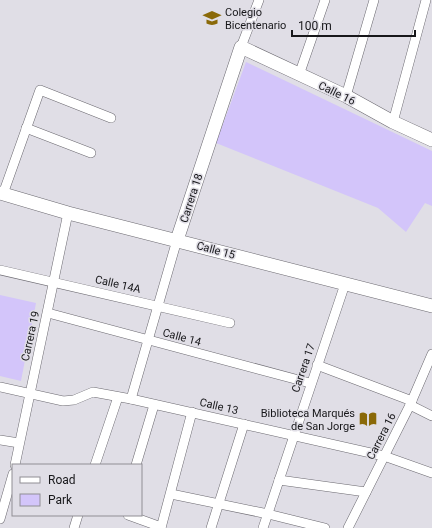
<svg xmlns="http://www.w3.org/2000/svg" width="432" height="528" font-family="Roboto,sans-serif">
	<style>
		.green { fill: #d3c5fa }
		.lines { fill: none; stroke-linecap: round; stroke-linejoin: round }
		.street-casing { stroke: #6b6970; stroke-width: 10 }
		.secondary-casing { stroke: #6b6970; stroke-width: 14 }
		.street { stroke: #fff; stroke-width: 9 }
		.secondary { stroke: #fff; stroke-width: 13 }
		.labels { text-anchor: middle; stroke-width: 3; stroke-linejoin: round; paint-order: stroke }
		.poi-label { font-size: 11px; fill: #17171a; stroke: #e0dee6; text-anchor: start }
		.street-label { font-size: 11px; fill: #17171a; stroke: #e0dee6 }
	</style>
	<rect width="100%" height="100%" fill="#e0dee6"/>
	<g class="green">
		<path d="M246 62 432 151V206L425 203 406 232 378 208 216 143Z"/>
		<path d="M0 295 36 303 21 381 0 376Z"/>
	</g>
	<g class="lines">
		<g class="street-casing">
			<g id="street">
				<path d="M241 47 259 0"/>
				<path d="M299 75 325 0"/>
				<path d="M346 96 374 0"/>
				<path d="M393 122 426 0"/>
				<path d="M26 128 91 153"/>
				<path d="M3 194 40 90 111 118"/>
				<path d="M0 270 230 323"/>
				<path d="M48 313 310 383"/>
				<path d="M317 365 412 401"/>
				<path d="M0 387 63 401 74 400 93 392 131 399 384 456 432 473"/>
				<path d="M131 399 177 240"/>
				<path d="M410 405 432 416"/>
				<path d="M0 440 19 443"/>
				<path d="M15 465 68 213"/>
				<path d="M95 465 118 397"/>
				<path d="M136 465 154 405"/>
				<path d="M279 480 366 492"/>
				<path d="M171 494 268 514 325 528"/>
				<path d="M128 515 161 527"/>
				<path d="M0 519 13 474"/>
				<path d="M74 528 78 515"/>
				<path d="M161 528 192 412"/>
				<path d="M211 528 244 424"/>
				<path d="M263 528 345 284"/>
				<path d="M348 528 410 405 432 354"/>
			</g>
		</g>
		<g class="secondary-casing">
			<g id="secondary">
				<path d="M0 193 68 213 432 306"/>
				<path d="M177 240 241 47 346 96 393 122 432 140"/>
			</g>
		</g>
		<use href="#street" class="street"/>
		<use href="#secondary" class="secondary"/>
	</g>
	<defs>
		<g id="school-bare" transform="scale(1.38)"><path d="M0-5L7-2L0 1L-7-2ZM-4 1L0 2.5L4 1V4Q0 6-4 4Z" fill="#8a6908" stroke="#e0dee6" stroke-width="2.5" paint-order="stroke"/></g>
		<g id="library-bare" transform="scale(1.38)"><path d="M-6-4Q-3-5.5-.7-3.5V5Q-3 3-6 4ZM6-4Q3-5.5 .7-3.5V5Q3 3 6 4Z" fill="#8a6908" stroke="#e0dee6" stroke-width="2.5" paint-order="stroke"/></g>
	</defs>
	<g fill-rule="evenodd">
		<use href="#school-bare" x="212" y="18"/>
		<use href="#library-bare" x="368" y="419"/>
	</g>
	<g class="labels">
		<g class="poi-label">
			<text x="225" y="16">Colegio<tspan x="225" dy="13">Bicentenario</tspan></text>
			<text x="355" y="417" text-anchor="end">Biblioteca Marqués<tspan x="355" dy="13">de San Jorge</tspan></text>
		</g>
		<g class="street-label">
			<text transform="translate(337 93) rotate(26)" y="4">Calle 16</text>
			<text transform="translate(191 198) rotate(-72)" y="4">Carrera 18</text>
			<text transform="translate(216 250) rotate(15)" y="4">Calle 15</text>
			<text transform="translate(118 284) rotate(13)" y="4">Calle 14A</text>
			<text transform="translate(30 336) rotate(-78)" y="4">Carrera 19</text>
			<text transform="translate(182 337) rotate(15)" y="4">Calle 14</text>
			<text transform="translate(303 368) rotate(-71)" y="4">Carrera 17</text>
			<text transform="translate(219 406) rotate(13)" y="4">Calle 13</text>
			<text transform="translate(381 436) rotate(-63)" y="4">Carrera 16</text>
		</g>
	</g>
	<rect x="12" y="464" width="130" height="52" fill="#e0dee6" stroke="#908e94"/>
	<rect x="20" y="477" width="20" height="6" fill="#ffffff" stroke="#908e94"/>
	<text x="48" y="484" font-size="12" fill="#17171a">Road</text>
	<rect x="20" y="494" width="20" height="12" fill="#d3c5fa" stroke="#908e94"/>
	<text x="48" y="504" font-size="12" fill="#17171a">Park</text>
	<path d="M292 30v6h123v-6" fill="none" stroke="#17171a" stroke-width="2"/>
	<text x="298" y="30" font-size="12" fill="#17171a" stroke="#e0dee6" stroke-width="3" paint-order="stroke">100 m</text>
</svg>
